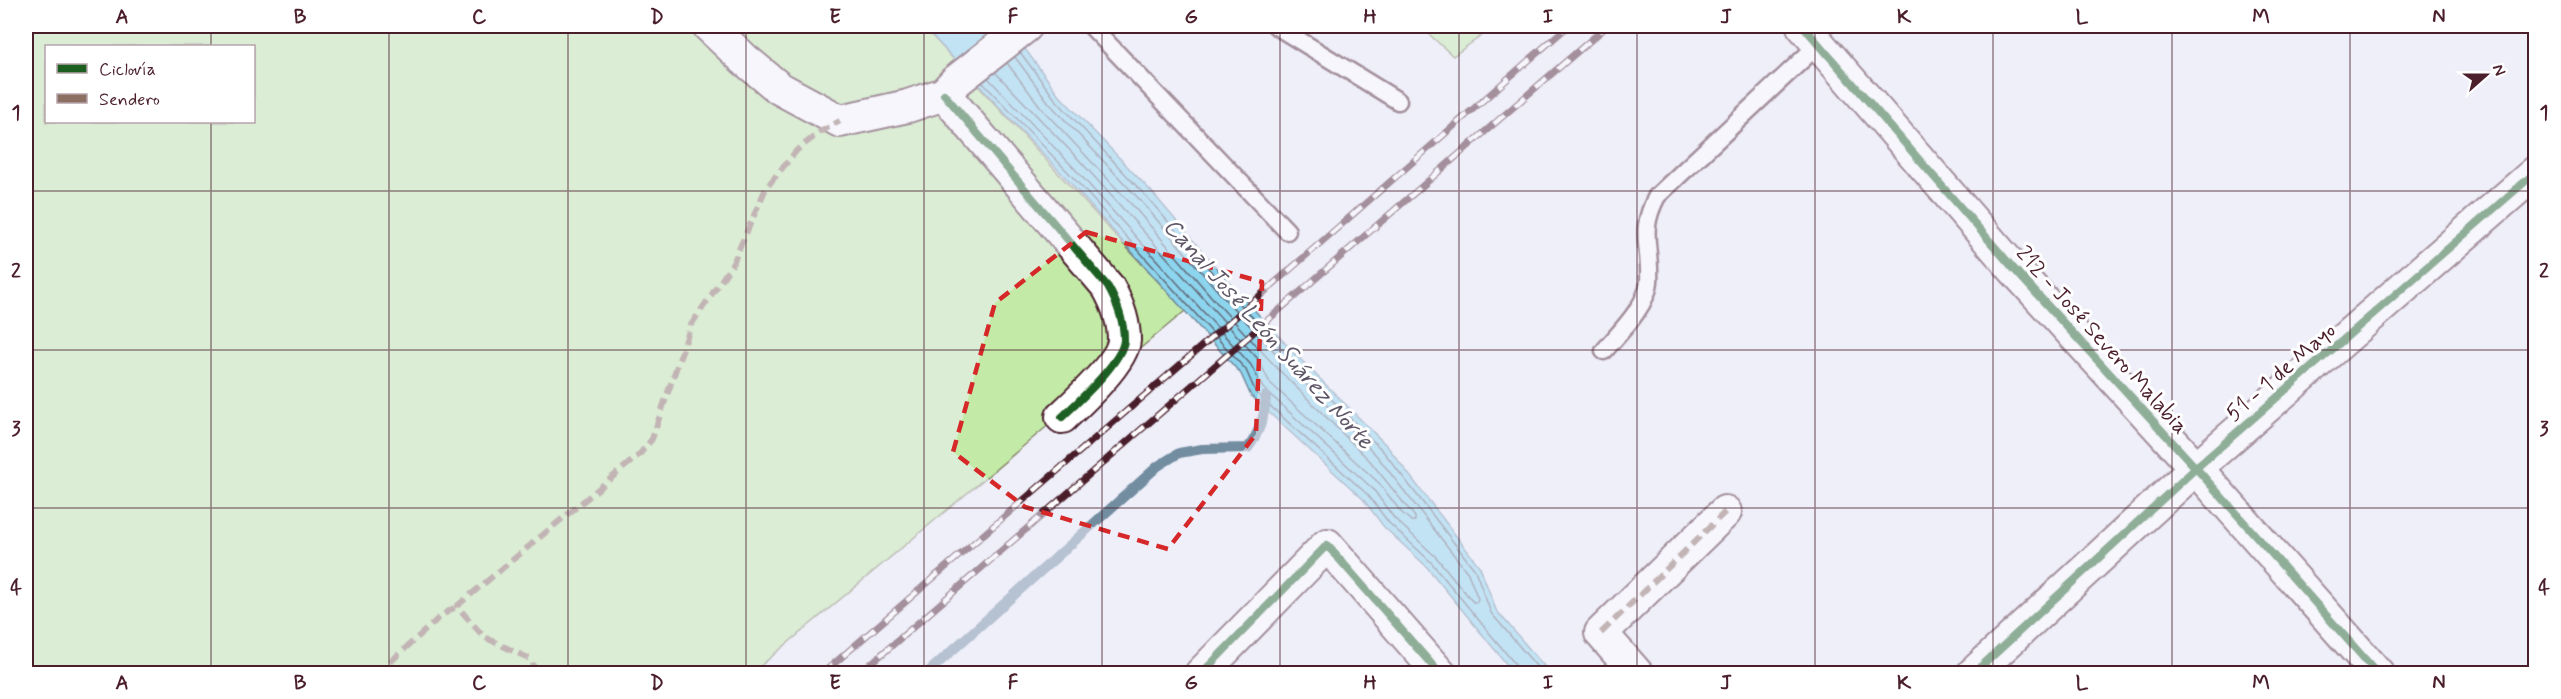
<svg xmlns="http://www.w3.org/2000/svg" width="2561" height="699" font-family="Mynerve,sans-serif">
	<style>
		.green { fill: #c3eba7; stroke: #868569; stroke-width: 1.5; fill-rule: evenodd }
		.water { fill: #8cd5ee; stroke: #728ca0; stroke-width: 1.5 }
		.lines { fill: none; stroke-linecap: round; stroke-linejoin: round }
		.shore { stroke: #646879; stroke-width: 1.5 }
		.stream { stroke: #728ca0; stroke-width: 10 }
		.lane-casing { stroke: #4a1f2b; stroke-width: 21 }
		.street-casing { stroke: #4a1f2b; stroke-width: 36 }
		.lane { stroke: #fff; stroke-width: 16 }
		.street { stroke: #fff; stroke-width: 32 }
		.rail-casing { stroke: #4a1f2b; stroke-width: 7 }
		.rail { stroke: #fff; stroke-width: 4.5; stroke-dasharray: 14; stroke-linecap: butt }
		.quiet { stroke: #8d6e63; stroke-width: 6; stroke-dasharray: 12 6; stroke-linecap: butt }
		.cycleway-casing { stroke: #fff; stroke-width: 11 }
		.cycleway { stroke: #1b5e20; stroke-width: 8 }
		.marked { fill: none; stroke: #d62828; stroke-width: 4.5; stroke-dasharray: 12 8; stroke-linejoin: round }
		.grid { fill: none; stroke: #4a1f2b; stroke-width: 1.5; stroke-opacity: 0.55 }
		.labels { text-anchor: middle; stroke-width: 6; stroke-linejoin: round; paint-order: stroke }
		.street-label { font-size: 22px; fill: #4a1f2b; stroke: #fff }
		.water-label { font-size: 24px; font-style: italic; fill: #5e5666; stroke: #fff }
		.neatline { fill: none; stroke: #4a1f2b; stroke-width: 2 }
		.grid-label { font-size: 20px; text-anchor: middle; font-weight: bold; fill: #4a1f2b }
	</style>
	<rect width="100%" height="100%" fill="#eeeff9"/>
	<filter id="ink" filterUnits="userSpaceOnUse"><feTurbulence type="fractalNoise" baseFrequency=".0167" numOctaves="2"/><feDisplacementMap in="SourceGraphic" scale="12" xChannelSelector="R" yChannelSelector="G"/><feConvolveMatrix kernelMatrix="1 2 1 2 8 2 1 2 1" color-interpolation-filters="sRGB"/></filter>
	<g filter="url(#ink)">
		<g class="green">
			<path d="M26 26H923L1185 311 752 673H26ZM46 46H254V122H46Z"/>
			<path d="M1420 26H1495L1453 56Z"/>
		</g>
		<path class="water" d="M923 26H1008L1059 95 1150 190 1233 287 1296 355 1387 446 1480 567 1496 610 1550 673H1514L1426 566 1384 527 1363 499 1251 396 1241 374 1065 177Z"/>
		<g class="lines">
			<g class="shore">
				<path d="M1020 52 1055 99 1145 195 1229 292 1291 359 1383 451 1475 570 1491 613 1543 674"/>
				<path d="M995 72 1081 162 1258 359 1270 383 1379 483 1401 512 1411 521H1415V517L1370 461 1279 370 1216 302 1133 206 1043 110 1007 63"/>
				<path d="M988 78 1074 168 1251 365 1263 388 1373 489 1394 518 1436 557 1473 602H1477L1478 599 1468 573 1377 456 1286 364 1223 297 1140 200 1049 103 1015 57"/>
				<path d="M982 82 1069 173 1246 370 1256 393 1368 495 1389 523 1431 562 1515 664 1518 674"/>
			</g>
			<path class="stream" d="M926 674 1158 466 1179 453 1202 449 1248 448C1260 432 1265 416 1266 396"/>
			<g class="lane-casing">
				<g id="lane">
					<path d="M1091 26 1287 231"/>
					<path d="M1276 26 1398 101"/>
					<path d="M1604 351C1619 333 1647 306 1649 282 1651 245 1638 232 1657 196L1819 44"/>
				</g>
			</g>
			<g class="street-casing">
				<g id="street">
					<path d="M709 26 744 59 779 88 840 121 908 106 944 94 955 82 1026 26"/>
					<path d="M1803 26 2014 269 2196 468 2378 674"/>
					<path d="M944 94 1108 287C1117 303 1124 320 1124 340 1123 361 1078 402 1062 417"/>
					<path d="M1201 674 1327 545 1440 674"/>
					<path d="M1637 674 1601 633 1725 512"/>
					<path d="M1973 674 2196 468 2536 172"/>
				</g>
			</g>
			<use href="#lane" class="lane"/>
			<use href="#street" class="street"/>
			<g class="rail-casing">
				<g id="rail">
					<path d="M822 674 1254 301 1568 26"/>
					<path d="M859 674 1607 26"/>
				</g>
			</g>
			<use href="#rail" class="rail"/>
			<g class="quiet">
				<path d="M1601 633 1725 512"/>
				<path d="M377 674 441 616 457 606"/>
				<path d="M538 674 530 659 484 637 457 606 639 455 652 439 691 325 733 263 766 188 797 150 820 132 840 121"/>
			</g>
			<g class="cycleway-casing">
				<g id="cycleway">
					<path d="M1803 26 2014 269 2196 468 2378 674"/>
					<path d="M944 94 1108 287C1117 303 1124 320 1124 340 1123 361 1078 402 1062 417"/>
					<path d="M1201 674 1327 545 1440 674"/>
					<path d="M1973 674 2196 468 2536 172"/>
				</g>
			</g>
			<use href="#cycleway" class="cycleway"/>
		</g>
	</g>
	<path d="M0 0H2561V699H0ZM1086 232 1262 282 1256 434 1168 549 1025 507 953 452 995 303Z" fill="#eeeff9" fill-opacity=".55" fill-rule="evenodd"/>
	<path class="marked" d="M1086 232 1262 282 1256 434 1168 549 1025 507 953 452 995 303Z"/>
	<path class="grid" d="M211 26V46M389 26V674M568 26V674M746 26V674M924 26V674M1102 26V674M1280 26V674M1459 26V674M1637 26V674M1815 26V674M1993 26V674M2172 26V674M2350 26V674M211 122V674M26 191H2536M26 350H2536M26 508H2536"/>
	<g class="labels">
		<g class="street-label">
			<text transform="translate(2103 339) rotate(48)" y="8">212 - José Severo Malabia</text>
			<text transform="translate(2280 371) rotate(-41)" y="8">51 - 1 de Mayo</text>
		</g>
		<g class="water-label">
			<text transform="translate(1269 333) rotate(48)" y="8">Canal José León Suárez Norte</text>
		</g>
	</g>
	<rect width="2561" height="699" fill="none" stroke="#fff" stroke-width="66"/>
	<rect x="45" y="45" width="210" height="78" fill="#ffffff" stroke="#b7a5aa" stroke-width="1.5"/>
	<rect x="57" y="64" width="30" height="9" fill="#1b5e20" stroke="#b7a5aa" stroke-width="1.5"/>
	<text x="99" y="75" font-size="18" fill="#4a1f2b">Ciclovía</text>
	<rect x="57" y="94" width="30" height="9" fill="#8d6e63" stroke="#b7a5aa" stroke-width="1.5"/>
	<text x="99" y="105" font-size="18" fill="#4a1f2b">Sendero</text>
	<g transform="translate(2486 75) rotate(69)" stroke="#ffffff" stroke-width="4.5" paint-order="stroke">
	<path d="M0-4.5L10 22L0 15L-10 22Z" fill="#4a1f2b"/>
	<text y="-9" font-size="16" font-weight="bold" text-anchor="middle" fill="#4a1f2b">N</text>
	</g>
	<rect x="33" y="33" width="2495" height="633" class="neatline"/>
	<g class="grid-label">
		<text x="122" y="23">A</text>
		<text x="300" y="23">B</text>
		<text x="479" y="23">C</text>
		<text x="657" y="23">D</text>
		<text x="835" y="23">E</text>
		<text x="1013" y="23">F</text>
		<text x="1191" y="23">G</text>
		<text x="1370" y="23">H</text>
		<text x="1548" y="23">I</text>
		<text x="1726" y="23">J</text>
		<text x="1904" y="23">K</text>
		<text x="2082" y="23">L</text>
		<text x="2261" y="23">M</text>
		<text x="2439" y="23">N</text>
		<text x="16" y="119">1</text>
		<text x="2544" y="119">1</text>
		<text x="16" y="277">2</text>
		<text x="2544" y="277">2</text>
		<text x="16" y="435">3</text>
		<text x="2544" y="435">3</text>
		<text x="16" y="594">4</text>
		<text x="2544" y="594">4</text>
		<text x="122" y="689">A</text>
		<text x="300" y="689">B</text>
		<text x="479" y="689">C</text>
		<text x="657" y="689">D</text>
		<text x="835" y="689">E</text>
		<text x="1013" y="689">F</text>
		<text x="1191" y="689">G</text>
		<text x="1370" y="689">H</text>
		<text x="1548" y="689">I</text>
		<text x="1726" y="689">J</text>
		<text x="1904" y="689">K</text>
		<text x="2082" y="689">L</text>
		<text x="2261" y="689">M</text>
		<text x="2439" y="689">N</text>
	</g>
</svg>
